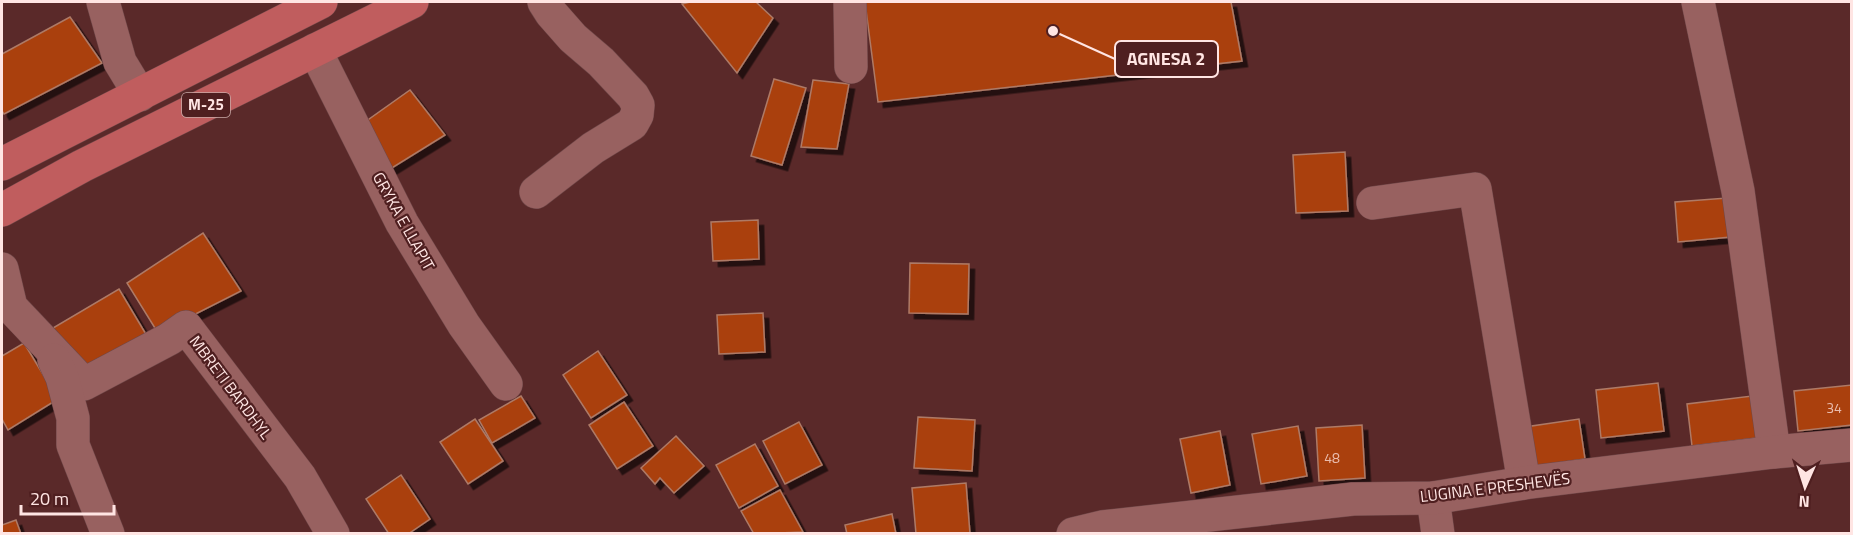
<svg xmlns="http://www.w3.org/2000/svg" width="1853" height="535" font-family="'Titillium Web',sans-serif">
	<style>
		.building { fill: #aa410f; stroke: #ae7a66; stroke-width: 1.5; filter: url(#shadow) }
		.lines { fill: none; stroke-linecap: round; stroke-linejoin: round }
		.minor-casing { stroke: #6f4748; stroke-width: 34 }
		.major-casing { stroke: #6f4748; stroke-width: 34 }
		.minor { stroke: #986160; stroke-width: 33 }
		.major { stroke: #c05d5e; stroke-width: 33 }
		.labels { text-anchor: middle; stroke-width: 4.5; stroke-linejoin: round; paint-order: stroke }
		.number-label { font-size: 14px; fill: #eabcae }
		.shield { fill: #4f1f20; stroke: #caaaa8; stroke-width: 1.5 }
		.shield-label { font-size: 15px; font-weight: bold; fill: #ffe5e3 }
		.street-label { font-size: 16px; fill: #ffe5e3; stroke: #4f1f20 }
		.leader { fill: none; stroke: #ffe5e3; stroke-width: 2 }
		.callout-dot { fill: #ffe5e3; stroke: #4f1f20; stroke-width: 2 }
		.callout { fill: #4f1f20; stroke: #ffe5e3; stroke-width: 2 }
		.callout-label { font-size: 18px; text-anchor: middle; font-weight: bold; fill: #ffe5e3 }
	</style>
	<defs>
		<filter id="shadow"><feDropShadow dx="5.5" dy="5.5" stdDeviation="0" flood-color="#0009"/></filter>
	</defs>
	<rect width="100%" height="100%" fill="#5a2929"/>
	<g class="building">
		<path d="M690 2H756L773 18 737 73 682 4Z"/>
		<path d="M865 2H1231L1242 61 878 102Z"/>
		<path d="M70 17 102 63 4 114 2 111V54Z"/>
		<path d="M774 79 806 88 782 165 751 156Z"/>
		<path d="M813 80 849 84 837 149 801 147Z"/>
		<path d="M410 90 445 135 387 171 358 127Z"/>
		<path d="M1345 152 1348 211 1296 213 1293 155Z"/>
		<path d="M1727 198 1731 237 1678 242 1675 202Z"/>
		<path d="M758 220 759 259 713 261 711 222Z"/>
		<path d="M203 233 241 291 158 333 127 283Z"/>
		<path d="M910 263 969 264 968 314 909 313Z"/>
		<path d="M119 289 150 341 81 372 53 328Z"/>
		<path d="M763 313 765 352 719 354 717 315Z"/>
		<path d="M24 343 58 399 8 430 2 419V356Z"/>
		<path d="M598 351 627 395 591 418 563 375Z"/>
		<path d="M1658 383 1664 431 1601 438 1596 390Z"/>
		<path d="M1852 385V425L1798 431 1794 391Z"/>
		<path d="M521 396 535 418 492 443 479 420Z"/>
		<path d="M1752 396 1757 438 1692 446 1687 404Z"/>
		<path d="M624 402 653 446 617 469 589 425Z"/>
		<path d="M918 417 975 420 972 471 914 468Z"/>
		<path d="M475 419 503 461 468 484 440 442Z"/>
		<path d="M1579 419 1585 459 1531 467 1525 427Z"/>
		<path d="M799 422 822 465 785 484 763 441Z"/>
		<path d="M1362 425 1365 478 1319 481 1316 428Z"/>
		<path d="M1298 426 1307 476 1261 484 1252 434Z"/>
		<path d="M1220 431 1230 485 1191 493 1180 439Z"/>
		<path d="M676 436 704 466 674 493 660 478 655 484 641 468Z"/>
		<path d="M755 444 778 486 739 508 716 465Z"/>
		<path d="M401 475 430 519 408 534H389L366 499Z"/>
		<path d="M966 483 970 534H916L912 488Z"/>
		<path d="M780 490 803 532 754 534 741 511Z"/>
		<path d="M892 514 896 534H847L845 525Z"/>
		<path d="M16 520 21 534H2V525Z"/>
	</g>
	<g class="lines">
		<g class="minor-casing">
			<g id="minor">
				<path d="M103 2 120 62 140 95"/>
				<path d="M850 2 851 67"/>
				<path d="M1698 2 1738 191 1774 452"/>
				<path d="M315 50 402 223 464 325 506 384"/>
				<path d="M536 192 593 148 632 124 637 115 638 105 633 96 601 62 573 38 551 13 544 2"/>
				<path d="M1373 203 1475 189 1524 483"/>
				<path d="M2 269 11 307 84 384 169 339 186 327 300 477 333 534"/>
				<path d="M54 360 62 377 73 418V445L108 534"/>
				<path d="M1433 498 1438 534"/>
				<path d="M1073 534 1102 527 1353 499 1433 498 1524 483 1774 452 1852 445"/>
			</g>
		</g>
		<g class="major-casing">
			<g id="major">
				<path d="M2 164 321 2"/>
				<path d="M2 210 82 166 412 2"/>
			</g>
		</g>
		<use href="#minor" class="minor"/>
		<use href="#major" class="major"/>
	</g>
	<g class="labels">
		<g class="number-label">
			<text x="1834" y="413">34</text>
			<text x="1332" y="463">48</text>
		</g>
		<rect class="shield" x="182" y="93" width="48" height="24" rx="4.5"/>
		<g class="shield-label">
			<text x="206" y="110">M-25</text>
		</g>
		<g class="street-label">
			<text transform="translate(404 221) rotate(61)" y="6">GRYKA E LLAPIT</text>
			<text transform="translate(231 387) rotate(53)" y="6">MBRETI BARDHYL</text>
			<text transform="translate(1495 487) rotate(-7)" y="6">LUGINA E PRESHEVËS</text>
		</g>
	</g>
	<path class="leader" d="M1053 31L1115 59"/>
	<circle class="callout-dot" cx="1053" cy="31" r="6"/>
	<rect class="callout" x="1115" y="41" width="103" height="36" rx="6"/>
	<g class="callout-label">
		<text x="1166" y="65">AGNESA 2</text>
	</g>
	<rect width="1853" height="535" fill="none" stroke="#ffe5e3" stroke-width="6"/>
	<g transform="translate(1805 487) rotate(183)" stroke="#4f1f20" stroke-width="4.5" paint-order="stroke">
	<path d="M0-4.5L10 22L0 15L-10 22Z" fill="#ffe5e3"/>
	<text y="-9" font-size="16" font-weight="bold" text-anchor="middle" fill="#ffe5e3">N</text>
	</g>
	<path d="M21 505v9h93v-9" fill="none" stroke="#ffe5e3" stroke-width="3"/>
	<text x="30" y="505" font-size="18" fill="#ffe5e3" stroke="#4f1f20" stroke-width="4.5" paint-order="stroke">20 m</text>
</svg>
